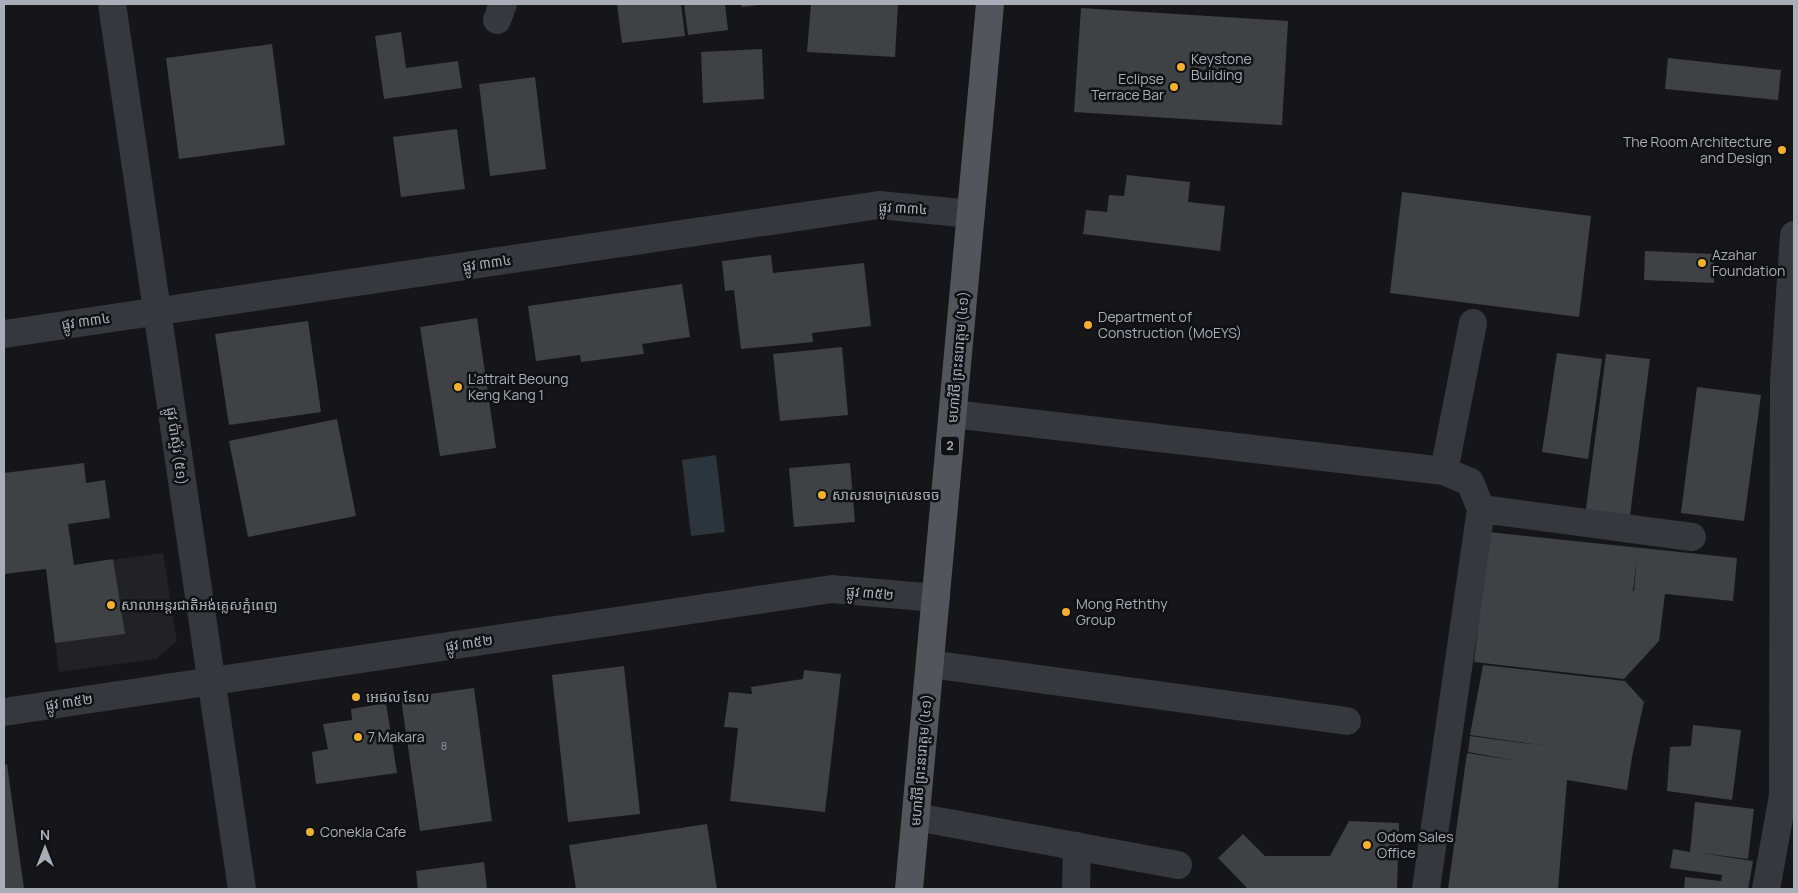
<svg xmlns="http://www.w3.org/2000/svg" width="1798" height="893" font-family="Manrope,'Noto Sans Khmer',sans-serif">
	<style>
		.built { fill: #222225 }
		.water { fill: #2c353c }
		.building { fill: #404145; fill-rule: evenodd }
		.lines { fill: none; stroke-linecap: round; stroke-linejoin: round }
		.minor { stroke: #37383d; stroke-width: 28 }
		.major { stroke: #53555c; stroke-width: 28 }
		.poi-dot { fill: #f2b134; stroke: #111113; stroke-width: 2 }
		.labels { text-anchor: middle; stroke-width: 5; stroke-linejoin: round; paint-order: stroke }
		.number-label { font-size: 11px; fill: #8e929b }
		.shield { fill: #111113; stroke: #7b7e86; stroke-width: 1 }
		.shield-label { font-size: 12px; font-weight: bold; fill: #a8adb8 }
		.poi-label { font-size: 14px; fill: #a8adb8; stroke: #111113; text-anchor: start }
		.street-label { font-size: 14px; fill: #a8adb8; stroke: #111113 }
	</style>
	<rect width="100%" height="100%" fill="#161618"/>
	<path class="built" d="M163 553 177 641 156 659 59 672 46 569Z"/>
	<path class="water" d="M716 455 725 532 691 536 682 460Z"/>
	<g class="building">
		<path d="M617 4H681L685 36 622 43Z"/>
		<path d="M684 4H725L728 30 688 35Z"/>
		<path d="M741 4H759V5L742 7Z"/>
		<path d="M811 4H898L895 57 807 52Z"/>
		<path d="M1081 8 1288 21 1282 125 1074 112Z"/>
		<path d="M401 32 406 68 458 61 462 88 384 99 375 36Z"/>
		<path d="M272 44 285 145 179 159 166 58Z"/>
		<path d="M762 49 764 99 703 103 701 52Z"/>
		<path d="M1668 58 1781 70 1778 100 1665 89Z"/>
		<path d="M535 77 546 169 490 176 479 84Z"/>
		<path d="M457 129 465 189 401 197 393 137Z"/>
		<path d="M1127 175 1190 182 1188 202 1225 206 1220 251 1083 234 1086 210 1107 212 1109 195 1124 196Z"/>
		<path d="M1402 192 1591 216 1579 317 1390 293Z"/>
		<path d="M1645 251 1714 254V283L1644 280Z"/>
		<path d="M771 255 773 273 864 263 871 326 812 333 813 342 741 349 734 290 725 291 722 261Z"/>
		<path d="M682 284 690 337 642 344 644 354 581 362 580 355 536 361 528 306Z"/>
		<path d="M477 318 496 448 440 456 420 327Z"/>
		<path d="M308 321 321 412 229 425 215 334Z"/>
		<path d="M842 347 848 415 780 421 773 354Z"/>
		<path d="M1557 353 1602 359 1588 459 1542 452Z"/>
		<path d="M1606 354 1650 359 1629 523 1585 517Z"/>
		<path d="M1697 387 1761 395 1744 521 1681 513Z"/>
		<path d="M337 419 356 516 248 537 229 441Z"/>
		<path d="M84 463 86 483 105 480 110 518 68 524 74 565 113 559 125 634 55 643 46 569 4 574V473Z"/>
		<path d="M850 463 855 522 794 527 789 468Z"/>
		<path d="M1489 532 1737 558 1733 601 1637 591 1665 594 1659 641 1624 679 1474 662ZM1637 557 1634 591H1633Z"/>
		<path d="M1483 665 1625 681 1644 702 1632 757 1627 790 1567 780 1558 889H1448L1467 753 1519 761 1468 752 1470 736 1561 748 1470 735Z"/>
		<path d="M624 666 640 814 568 822 552 675Z"/>
		<path d="M804 670 841 674 825 812 730 801 738 728 724 727 729 692 752 694 751 687 803 679Z"/>
		<path d="M474 688 492 821 420 831 401 698Z"/>
		<path d="M386 703 397 773 316 784 312 752 328 749 323 724 352 720 351 709Z"/>
		<path d="M1693 725 1741 730 1732 800 1667 791 1670 747 1691 746Z"/>
		<path d="M7 764 24 889H4V765Z"/>
		<path d="M1695 802 1754 809 1748 859 1700 853 1753 861 1748 889H1684L1685 877 1721 881 1722 875 1670 868 1673 849 1690 852Z"/>
		<path d="M1349 821 1399 823 1397 889H1248L1218 858 1243 834 1265 856H1330Z"/>
		<path d="M707 824 717 889H576L569 845Z"/>
		<path d="M484 862 487 889H418L416 871Z"/>
	</g>
	<g class="lines">
		<g class="minor">
			<path d="M112 4 242 889"/>
			<path d="M497 20 503 4"/>
			<path d="M4 334 879 205 971 214"/>
			<path d="M953 414 1444 471 1470 482 1481 509 1426 889"/>
			<path d="M1444 471 1473 323"/>
			<path d="M1481 509 1692 537"/>
			<path d="M930 664 1347 721"/>
			<path d="M4 712 832 589 936 598"/>
			<path d="M916 817 1178 865"/>
			<path d="M1076 889 1077 846"/>
			<path d="M1766 889 1783 796 1784 382 1794 235"/>
		</g>
		<path class="major" d="M909 889 990 4"/>
	</g>
	<g class="poi-dot">
		<circle cx="1181" cy="67" r="5"/>
		<circle cx="1174" cy="87" r="5"/>
		<circle cx="1782" cy="150" r="5"/>
		<circle cx="1702" cy="263" r="5"/>
		<circle cx="1088" cy="325" r="5"/>
		<circle cx="458" cy="387" r="5"/>
		<circle cx="822" cy="495" r="5"/>
		<circle cx="111" cy="605" r="5"/>
		<circle cx="1066" cy="612" r="5"/>
		<circle cx="356" cy="697" r="5"/>
		<circle cx="358" cy="737" r="5"/>
		<circle cx="310" cy="832" r="5"/>
		<circle cx="1367" cy="845" r="5"/>
	</g>
	<g class="labels">
		<g class="number-label">
			<text x="444" y="750">8</text>
		</g>
		<rect class="shield" x="941" y="436.5" width="18" height="19" rx="4"/>
		<g class="shield-label">
			<text x="950" y="450">2</text>
		</g>
		<g class="poi-label">
			<text x="1191" y="64">Keystone<tspan x="1191" dy="16">Building</tspan></text>
			<text x="1164" y="84" text-anchor="end">Eclipse<tspan x="1164" dy="16">Terrace Bar</tspan></text>
			<text x="1772" y="147" text-anchor="end">The Room Architecture<tspan x="1772" dy="16">and Design</tspan></text>
			<text x="1712" y="260">Azahar<tspan x="1712" dy="16">Foundation</tspan></text>
			<text x="1098" y="322">Department of<tspan x="1098" dy="16">Construction (MoEYS)</tspan></text>
			<text x="468" y="384">L’attrait Beoung<tspan x="468" dy="16">Keng Kang 1</tspan></text>
			<text x="832" y="500">សាសនាចក្រសេនចច</text>
			<text x="1076" y="609">Mong Reththy<tspan x="1076" dy="16">Group</tspan></text>
			<text x="121" y="610">សាលាអន្តរជាតិអង់គ្លេសភ្នំពេញ</text>
			<text x="366" y="702">អេផល នែល</text>
			<text x="368" y="742">7 Makara</text>
			<text x="320" y="837">Conekla Cafe</text>
			<text x="1377" y="842">Odom Sales<tspan x="1377" dy="16">Office</tspan></text>
		</g>
		<g class="street-label">
			<text transform="translate(903 208) rotate(3)" y="5">ផ្លូវ ៣៣៤</text>
			<text transform="translate(487 263) rotate(-8)" y="5">ផ្លូវ ៣៣៤</text>
			<text transform="translate(86 321) rotate(-8)" y="5">ផ្លូវ ៣៣៤</text>
			<text transform="translate(958 357) rotate(-85)" y="5">មហាវិថី ព្រះនរោត្តម (៤១)</text>
			<text transform="translate(177 446) rotate(82)" y="5">ផ្លូវ ប៉ាស្ទ័រ (៥១)</text>
			<text transform="translate(870 593) rotate(5)" y="5">ផ្លូវ ៣៥២</text>
			<text transform="translate(469 643) rotate(-8)" y="5">ផ្លូវ ៣៥២</text>
			<text transform="translate(69 702) rotate(-8)" y="5">ផ្លូវ ៣៥២</text>
			<text transform="translate(921 760) rotate(-85)" y="5">មហាវិថី ព្រះនរោត្តម (៤១)</text>
		</g>
	</g>
	<rect width="1798" height="893" fill="none" stroke="#a8adb8" stroke-width="10"/>
	<g transform="translate(45 848)" stroke="#111113" stroke-width="4" paint-order="stroke">
	<path d="M0-4L9 19L0 12L-9 19Z" fill="#a8adb8"/>
	<text y="-8" font-size="14" font-weight="bold" text-anchor="middle" fill="#a8adb8">N</text>
	</g>
</svg>
